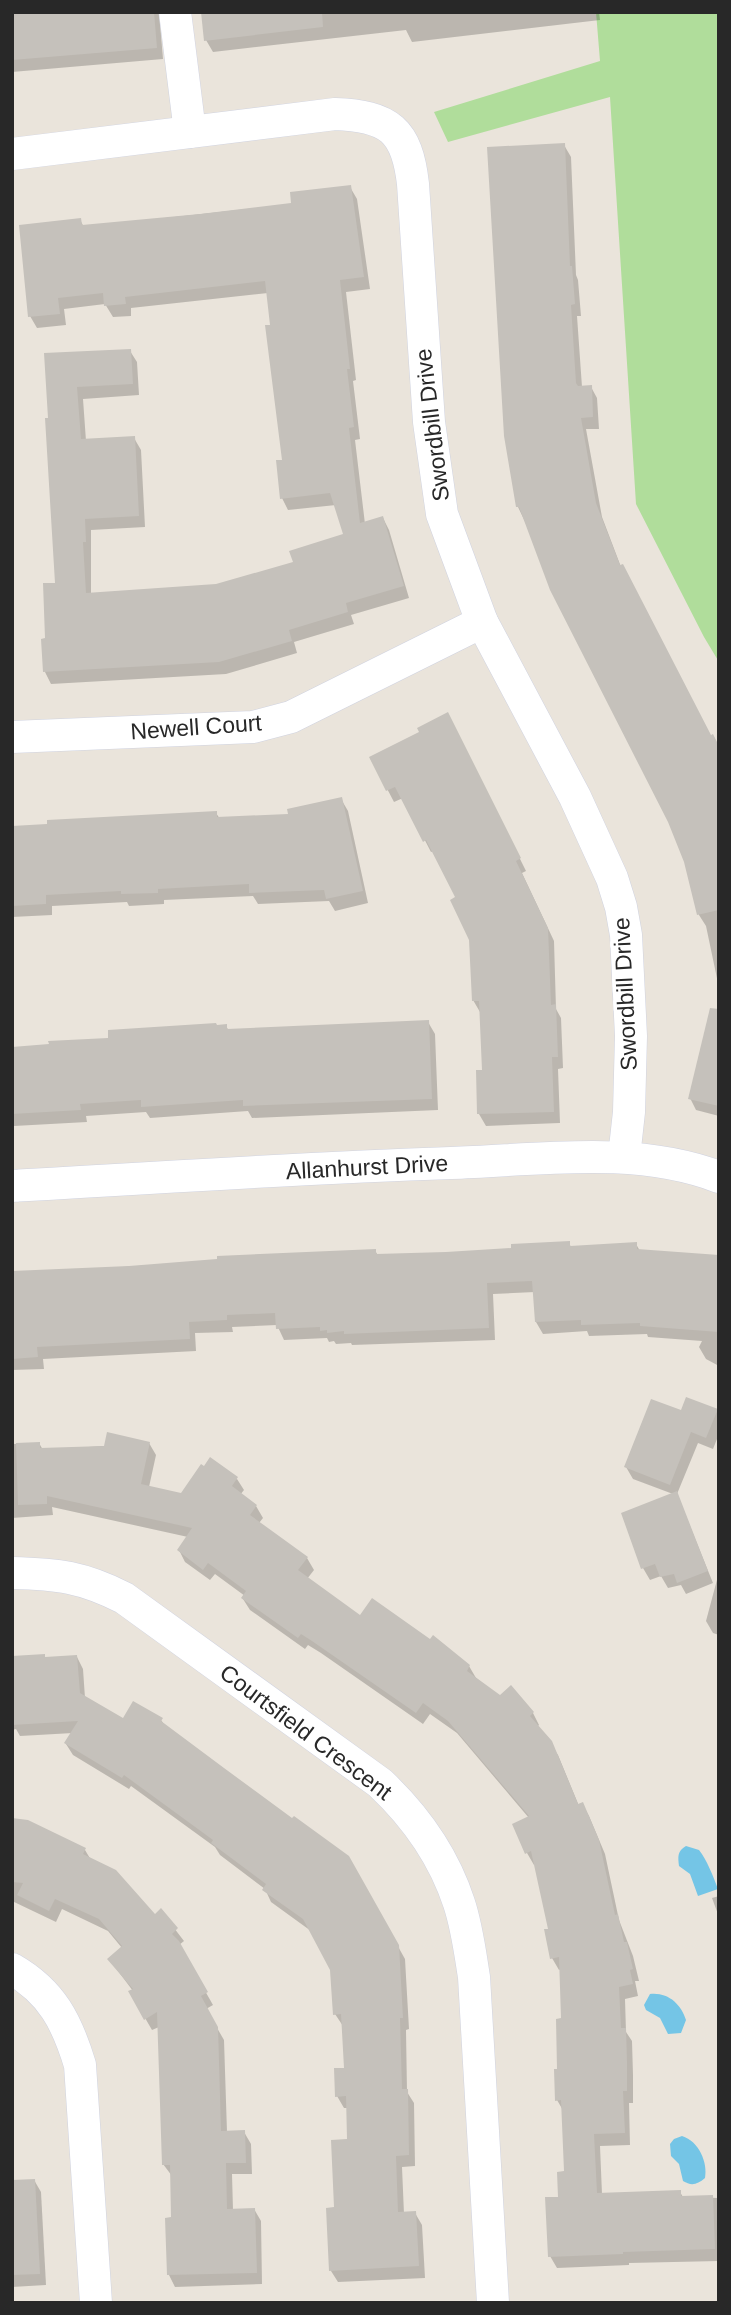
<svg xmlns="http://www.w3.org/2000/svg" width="731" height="2315" font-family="Arial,sans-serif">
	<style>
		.green { fill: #b0dd9b }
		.water { fill: #74c5e6 }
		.shadow { fill: #0003 }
		.building { fill: #c5c1bb }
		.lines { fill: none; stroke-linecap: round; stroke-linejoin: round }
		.minor-casing { stroke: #d0d3e0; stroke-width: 33 }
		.minor { stroke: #fff; stroke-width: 32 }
		.labels { text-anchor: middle; stroke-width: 7; stroke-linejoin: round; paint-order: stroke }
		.street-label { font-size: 23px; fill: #282828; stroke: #fff }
	</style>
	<rect width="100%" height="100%" fill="#eae4db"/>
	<path class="green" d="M596 12H719V662L704 637 636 504 610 97 448 142 434 112 600 61Z"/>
	<g class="water">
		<path d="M686 1846 699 1850C707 1860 713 1876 718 1889L698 1896 690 1874 679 1866C678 1857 677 1851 686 1846Z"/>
		<path d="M650 1994C668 1992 681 2004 686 2020L681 2033 668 2034 660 2018 646 2010 644 2005Z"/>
		<path d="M682 2136C699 2141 708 2163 705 2178 697 2185 691 2186 683 2181L679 2164 671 2156 670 2144 674 2139Z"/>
	</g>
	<g class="shadow">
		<path d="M12 12H159L163 59 12 72Z"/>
		<path d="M203 12H599L600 20 412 42 406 30 213 52 206 40Z"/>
		<path d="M564 145 571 157 576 275 578 280 581 316H577L582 387H591L597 398 599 429H586L602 517 621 567 710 737 719 747V988L706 926 699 915 686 862 669 821 518 507Z"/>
		<path d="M350 187 357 199 370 289 346 292 356 380 353 381 360 439 355 440 365 524 383 518 389 530 409 598 351 615 354 624 294 642 297 653 226 674 51 684 45 672 47 640 57 584 46 355 130 351 137 362 139 395 83 399 86 441 134 438 141 450 145 527 91 530V594L217 586 295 563 345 536 336 505 288 510 282 498 283 461 268 293 131 308V316L113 317 105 304 64 309 66 325 37 328 30 316 80 220 84 227 293 204Z"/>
		<path d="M454 726 526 871 522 873 554 941 556 1009 561 1018 563 1068 558 1069 560 1123 486 1126 479 1114 484 1072 480 1012 473 1000 471 939 457 898 434 851 431 852 403 798 394 802 371 758Z"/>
		<path d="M341 799 348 811 368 903 335 911 329 901 258 904 253 896 164 900V904L129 906 127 902 52 906V915L12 917V828L216 813 220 819 290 816Z"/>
		<path d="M428 1022 435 1034 438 1110 252 1118 248 1111 150 1118 146 1112 86 1116 87 1122 14 1126 12 1123V1049L226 1026 229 1031Z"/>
		<path d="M719 1036V1116L696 1110 690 1098Z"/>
		<path d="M569 1243 571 1247 636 1244 640 1251 719 1273V1366L706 1359 699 1347 702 1341 648 1337 647 1334 589 1336 587 1331 543 1334 536 1322 535 1292 493 1294 495 1340 352 1345 351 1343 336 1344 334 1341 329 1342 327 1338 284 1340 277 1325 232 1327 233 1332 195 1333 196 1351 43 1359 44 1369 12 1370V1272L34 1273 375 1250 378 1256 513 1250Z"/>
		<path d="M717 1411 719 1415V1434L713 1449 698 1443 677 1494 713 1583 686 1594 681 1585 668 1588 661 1576 650 1580 643 1568 673 1494 633 1479 626 1467 682 1413Z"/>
		<path d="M39 1443 43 1450 149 1443 156 1455 149 1487 181 1495 237 1479 244 1490 240 1495 256 1506 263 1518 259 1523 307 1558 314 1570 307 1579 361 1618 469 1666 476 1678 500 1697 533 1713 539 1725 537 1727 558 1755 579 1806 582 1804 589 1816 605 1854 619 1920 633 1956 639 1981H635L638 1996 625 1999 626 2032 632 2041 633 2075V2103H629L630 2145 600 2146 602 2194 680 2192 683 2197 719 2198V2261L629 2263V2265L557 2268 550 2256 565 2173 564 2112 557 2100 563 2020 561 1969 559 1970 552 1958 550 1930 536 1864 534 1865 527 1853 515 1824 529 1818 457 1733 430 1714 423 1724 321 1653 308 1645 305 1649 250 1610 243 1599 245 1596 215 1574 210 1580 185 1562 179 1550 188 1537 52 1507 53 1515 12 1518V1444Z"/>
		<path d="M718 1576 719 1577V1635L713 1633 706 1621Z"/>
		<path d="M77 1657 83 1669 85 1698 123 1720H161L166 1727 292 1820 348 1857 405 1959 409 2029 406 2030 407 2092 414 2103 415 2166 402 2167 404 2214 415 2213 422 2225 425 2278 338 2282 331 2271 336 2209 349 2141 348 2108H344L337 2096 346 2070 343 2026 335 2014 332 1969 311 1931 271 1902 265 1889 220 1855 215 1847 131 1786 129 1789 73 1755 66 1744 73 1733 20 1736 16 1729 12 1730V1658Z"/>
		<path d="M12 1820 85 1850 91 1860 155 1916 161 1911 184 1941 179 1945 213 2005 206 2009 224 2040 227 2132H244L251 2144 252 2174H232L233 2210 254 2209 261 2221 262 2284 175 2287 169 2275 173 2219 172 2176 163 2164 159 2027 152 2030 130 1992 133 1991 109 1959 122 1948 108 1931 62 1909 56 1922 12 1901Z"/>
		<path d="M719 1896V1917L712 1898Z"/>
		<path d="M34 2180 41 2192 46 2285 12 2287V2182Z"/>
	</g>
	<g class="building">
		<path d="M12 12H154L157 48 12 60Z"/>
		<path d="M201 12H322L323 27 204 41Z"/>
		<path d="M565 143 570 266H572L575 304 571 305 576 383 578 386 592 385 593 417 581 418 596 503 620 565 623 564 711 735 713 734 719 746V910L697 915 684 862 668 822 550 590 519 507H516L504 436 487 147Z"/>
		<path d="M351 185 364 277 340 280 350 369H347L354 427 349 428 360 523 383 516 404 586 346 603 348 612 289 630 292 641 219 662 43 672 41 639 45 638 43 583H55L45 418H48L44 353 131 349 133 384 77 387 81 439 135 436 139 516 85 519 86 542H83L86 593 216 584 293 562 289 551 343 534 330 493 280 499 276 460H282L265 325H270L265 281 125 297 126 304 104 306 103 293 58 298 60 314 28 317 19 225 81 218 82 225 200 214 291 203 290 192Z"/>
		<path d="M448 712 521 858 516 861 548 928 551 1005 556 1004 558 1057H552L554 1112 477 1114 476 1070H482L479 1001H472L469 940 450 900 455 897 426 840 423 842 395 787 386 791 369 757 419 732 417 728Z"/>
		<path d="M342 797 363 891 326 899 324 890 249 893V884L158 889V893L121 894V891L46 895V904L12 906V826L47 824V820L217 811V817L288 814 287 809Z"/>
		<path d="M710 1008 719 1009V1106L688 1099Z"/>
		<path d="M429 1020 432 1099 243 1106V1100L141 1107V1100L80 1104 81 1110 12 1114V1047L49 1044 48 1041 108 1038V1030L216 1023 217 1025 227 1024V1029Z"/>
		<path d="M570 1241V1246L637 1242V1249L719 1255V1332L640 1326V1323L581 1325V1320L535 1322 532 1281 487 1283 489 1328 344 1334V1331L327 1333V1330L320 1331V1327L276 1329 275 1313 227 1315V1320L189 1322 190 1339 37 1347 38 1357 12 1359V1271L129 1266 217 1259V1256L376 1249V1254L446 1252 511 1248V1244Z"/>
		<path d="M686 1397 718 1409 706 1438 691 1432 670 1485 624 1467 651 1399 681 1410Z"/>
		<path d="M107 1432 150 1442 141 1484 181 1493 201 1464 204 1466 210 1457 238 1477 232 1486 257 1505 250 1515 308 1557 298 1570 360 1615 372 1598 430 1639 433 1635 470 1665 467 1671 500 1695 511 1685 534 1712 530 1716 552 1741 578 1804 583 1802 599 1840 615 1915 618 1914 624 1942H627L633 1969 630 1970 633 1984 619 1987 621 2028H626L627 2062V2091H623L625 2133 594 2134 597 2193 681 2190V2196L713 2195 715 2249 623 2252V2254L548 2257 545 2197H558L557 2172 564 2171 561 2100 555 2101 554 2069H557L556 2019 561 2018 559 1957 550 1959 544 1929H548L531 1851 525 1854 512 1824 529 1816 448 1721 423 1703 416 1713 312 1641 301 1634 298 1638 241 1598 246 1591 208 1563 203 1570 177 1550 192 1528 47 1496V1504L18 1505 16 1443 40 1442V1448L104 1446Z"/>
		<path d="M677 1491 708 1571 677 1583 674 1574 660 1577 655 1564 641 1569 621 1513Z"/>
		<path d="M45 1654V1657L77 1655 80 1693 123 1718 133 1701 163 1718 161 1721 224 1768 292 1818 294 1816 349 1856 399 1945 403 2018H400L402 2089H408L409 2155 396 2156 398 2212 416 2211 419 2266 329 2271 326 2208 334 2207 331 2140 347 2139 346 2096 335 2097 334 2068H344L341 2014 333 2015 330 1970 303 1919 262 1890 266 1884 211 1843 213 1840 124 1775 122 1778 64 1743 78 1721 12 1725V1656Z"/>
		<path d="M12 1818 28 1820 86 1848 83 1854 116 1870 155 1914 161 1908 178 1928 172 1934 179 1941 208 1992 201 1996 218 2027 221 2131 245 2130 246 2163H226L227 2209 255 2208 257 2273 167 2275 165 2218 171 2217 170 2165H162L157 2012 144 2020 128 1991 133 1989 107 1959 122 1946 99 1919 55 1899 49 1911 17 1895 23 1883 12 1882Z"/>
		<path d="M35 2179 40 2274 12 2275V2180Z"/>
	</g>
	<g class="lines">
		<g class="minor-casing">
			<g id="minor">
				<path d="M175 12 190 132"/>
				<path d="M12 154 335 114C389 116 407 130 413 184L429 422 442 514 482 622 575 797 612 878 621 907 626 935 631 1036 629 1112 624 1157"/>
				<path d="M12 737 253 727 291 717 482 622"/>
				<path d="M12 1186C159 1177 305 1168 451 1163 540 1160 635 1145 719 1177"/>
				<path d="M12 1573C58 1574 83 1577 124 1598L380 1783C415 1816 444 1857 459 1903 467 1927 470 1952 474 1977L493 2303"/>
				<path d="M12 1969C52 1992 67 2022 80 2065L96 2303"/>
			</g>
		</g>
		<use href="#minor" class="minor"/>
	</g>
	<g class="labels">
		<g class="street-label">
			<text transform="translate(432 425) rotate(-97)" y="8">Swordbill Drive</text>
			<text transform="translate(196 727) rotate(-4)" y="8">Newell Court</text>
			<text transform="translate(625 994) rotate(-93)" y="8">Swordbill Drive</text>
			<text transform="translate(367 1167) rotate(-3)" y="8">Allanhurst Drive</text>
			<text transform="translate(306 1732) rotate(37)" y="8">Courtsfield Crescent</text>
		</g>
	</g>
	<rect width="731" height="2315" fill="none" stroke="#282828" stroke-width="28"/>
</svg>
